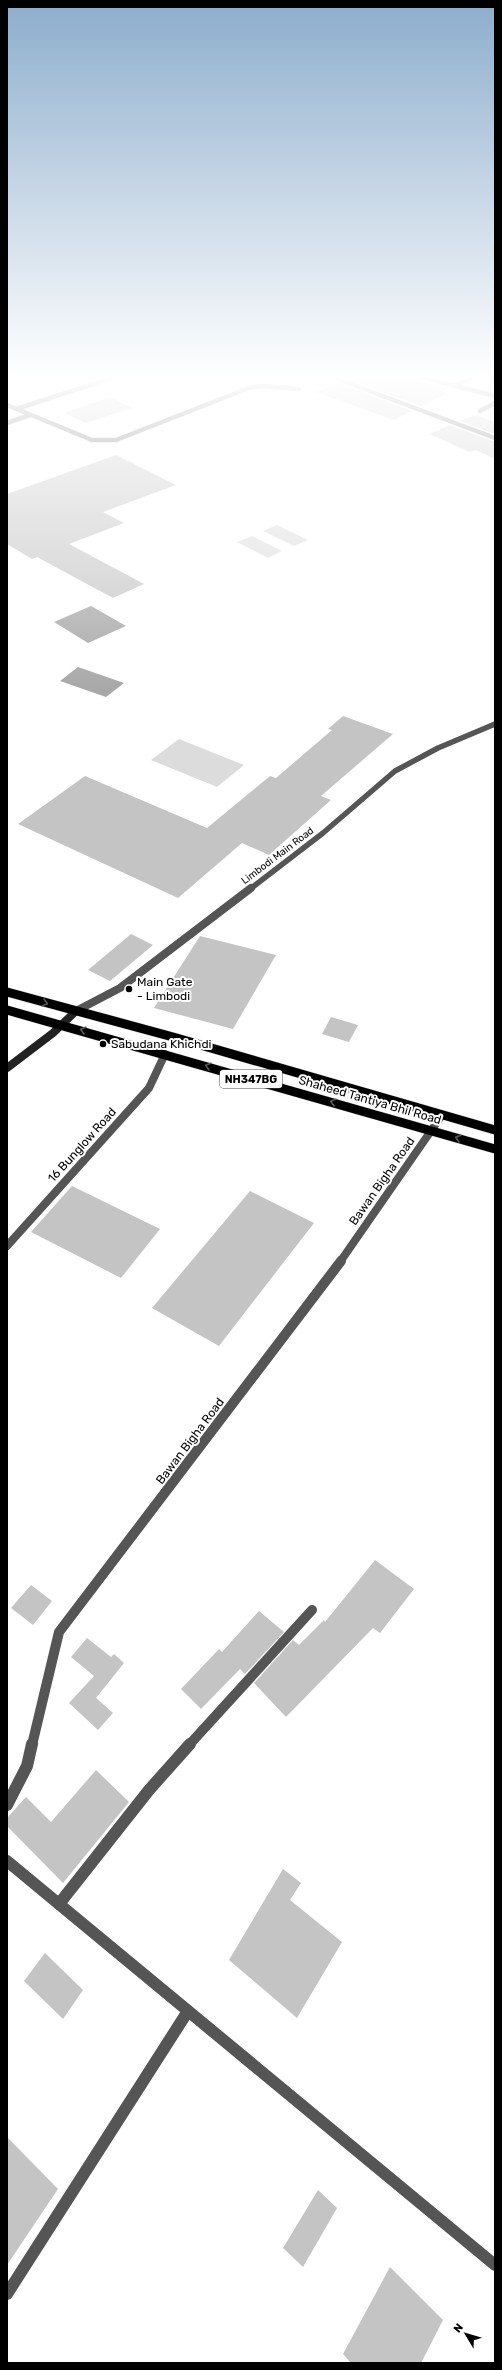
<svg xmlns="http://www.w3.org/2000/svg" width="502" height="2370" font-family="Rubik,sans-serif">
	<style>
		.green { fill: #dcdcdc }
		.water { fill: #a3a3a3 }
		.building { fill: #c4c4c4 }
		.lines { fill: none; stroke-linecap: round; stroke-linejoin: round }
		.primary-casing { stroke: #dbdbdb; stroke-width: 10 }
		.lane { stroke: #555; stroke-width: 4.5 }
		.street-far4 { stroke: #555; stroke-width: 4.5 }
		.street-far3 { stroke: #555; stroke-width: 5.5 }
		.street-far2 { stroke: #555; stroke-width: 8 }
		.street-far1 { stroke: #555; stroke-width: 10 }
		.street { stroke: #555; stroke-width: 12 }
		.secondary { stroke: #222; stroke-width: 8 }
		.primary { stroke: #000; stroke-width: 9 }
		.oneway { stroke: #595959 }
		.poi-dot { fill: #000; stroke: #fff; stroke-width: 1.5 }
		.labels { text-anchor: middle; stroke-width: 4; stroke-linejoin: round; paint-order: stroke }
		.far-street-label { font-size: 10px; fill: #000; stroke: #fff }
		.shield { fill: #fff; stroke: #4c4c4c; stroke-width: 1 }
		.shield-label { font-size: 11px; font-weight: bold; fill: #000 }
		.poi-label { font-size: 12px; fill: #000; stroke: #fff; text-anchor: start }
		.street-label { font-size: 12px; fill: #000; stroke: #fff }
	</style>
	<rect width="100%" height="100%" fill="#fff"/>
	<g class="green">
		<path d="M277 525 308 540 294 546 263 531Z"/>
		<path d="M252 536 282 551 268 558 237 542Z"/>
		<path d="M179 739 244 765 217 787 151 760Z"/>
	</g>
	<g class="water">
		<path d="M91 606 126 626 88 643 54 622Z"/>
		<path d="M78 667 124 683 106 697 60 681Z"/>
	</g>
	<g class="building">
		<path d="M352 377H417L420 381 449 388 442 392 447 393 421 406 347 379Z"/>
		<path d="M435 377H465L454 382Z"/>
		<path d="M338 383 412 411 394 420 316 392Z"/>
		<path d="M110 397 132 408 86 423 64 413Z"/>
		<path d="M475 415 495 422V434L460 421Z"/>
		<path d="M450 425 495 442V459L476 450 470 452 429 434Z"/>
		<path d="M116 455 176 485 103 512 124 523 69 544 144 584 113 598 37 557 32 559 7 544V494Z"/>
		<path d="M343 716 393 734 321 796 331 800 269 855 242 843 178 898 18 824 85 776 207 828 270 776 276 778 332 730 328 729Z"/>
		<path d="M131 934 153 945 110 981 88 970Z"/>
		<path d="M200 936 276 955 233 1029 154 1008Z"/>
		<path d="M331 1017 358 1025 349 1042 322 1034Z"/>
		<path d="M72 1186 160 1229 121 1278 31 1232Z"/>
		<path d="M250 1191 314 1223 219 1346 152 1308Z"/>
		<path d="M375 1560 414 1589 380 1633 373 1628 286 1717 254 1683 293 1640 299 1645 324 1620 325 1622Z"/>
		<path d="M31 1585 52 1601 33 1625 11 1608Z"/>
		<path d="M259 1611 284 1632 245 1674 240 1669 201 1709 181 1689 219 1649 222 1652Z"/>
		<path d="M87 1638 111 1657 114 1654 124 1663 96 1698 113 1713 98 1730 69 1703 94 1676 71 1657Z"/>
		<path d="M96 1770 129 1802 63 1883 7 1826V1818L26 1797 51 1822Z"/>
		<path d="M283 1869 301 1883 290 1900 342 1942 297 2018 229 1960Z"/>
		<path d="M45 1953 83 1990 63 2019 24 1981Z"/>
		<path d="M7 2137 58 2189 7 2265Z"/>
		<path d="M318 2190 337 2208 303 2267 283 2248Z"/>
		<path d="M390 2267 443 2320 421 2363H351L343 2354Z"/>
	</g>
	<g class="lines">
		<g class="primary-casing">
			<g id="primary">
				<path d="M7 992 173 1037 495 1130"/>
				<path d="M7 1010 495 1149"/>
			</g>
		</g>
		<path class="lane" d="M16 409 115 377"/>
		<g class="street-far4">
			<path d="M332 377 495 438"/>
			<path d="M421 377 495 396"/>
			<path d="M454 386 473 377"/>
			<path d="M7 405 92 440H116L249 388 263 386 299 389"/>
			<path d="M480 411 495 403"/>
			<path d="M7 423 30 415"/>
		</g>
		<path class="street-far3" d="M250 889 323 833 395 771 438 748 495 724"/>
		<g class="street-far2">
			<path d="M76 1011 120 988 251 888"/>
			<path d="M7 1246 149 1088 165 1054"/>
			<path d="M340 1262 442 1115"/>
		</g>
		<g class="street-far1">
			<path d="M32 1745 59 1632 341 1261"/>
			<path d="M189 1745 312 1610"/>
		</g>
		<g class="street">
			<path d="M7 1805 27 1766 32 1744"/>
			<path d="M7 1861 495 2265"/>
			<path d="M59 1904 149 1790 190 1744"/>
			<path d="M7 2294 188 2011"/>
		</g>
		<path class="secondary" d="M7 1068 53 1033 76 1011"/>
		<use href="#primary" class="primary"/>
	</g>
	<defs><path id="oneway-chevron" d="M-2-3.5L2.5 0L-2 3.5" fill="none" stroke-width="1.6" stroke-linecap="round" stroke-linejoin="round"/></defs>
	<g class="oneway">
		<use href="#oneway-chevron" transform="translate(45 1003) rotate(15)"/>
		<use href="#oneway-chevron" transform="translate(83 1030) rotate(-164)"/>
		<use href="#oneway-chevron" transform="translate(208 1066) rotate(-164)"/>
		<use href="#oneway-chevron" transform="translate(333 1102) rotate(-164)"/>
		<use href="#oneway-chevron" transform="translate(458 1138) rotate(-164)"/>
	</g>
	<linearGradient id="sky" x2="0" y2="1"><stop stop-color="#8cadcc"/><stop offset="0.53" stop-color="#fff"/><stop offset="1" stop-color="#fff" stop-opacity="0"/></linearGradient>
	<rect width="502" height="709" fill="url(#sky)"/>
	<g class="poi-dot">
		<circle cx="129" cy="989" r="4"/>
		<circle cx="103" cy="1044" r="4"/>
	</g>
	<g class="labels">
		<g class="far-street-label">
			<text transform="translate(277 855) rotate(-37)" y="4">Limbodi Main Road</text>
		</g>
		<rect class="shield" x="220" y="1070" width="62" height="18" rx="3"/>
		<g class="shield-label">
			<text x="251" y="1083">NH347BG</text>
		</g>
		<g class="poi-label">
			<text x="137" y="986">Main Gate<tspan x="137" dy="14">- Limbodi</tspan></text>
			<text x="111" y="1048">Sabudana Khichdi</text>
		</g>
		<g class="street-label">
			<text transform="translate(370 1100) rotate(16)" y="4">Shaheed Tantiya Bhil Road</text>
			<text transform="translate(82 1145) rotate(-48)" y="4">16 Bunglow Road</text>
			<text transform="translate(382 1181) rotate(-55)" y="4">Bawan Bigha Road</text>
			<text transform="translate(190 1441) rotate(-53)" y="4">Bawan Bigha Road</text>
		</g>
	</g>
	<rect width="502" height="2370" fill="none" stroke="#000000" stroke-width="16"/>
	<g transform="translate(466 2334) rotate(308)" stroke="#ffffff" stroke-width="3" paint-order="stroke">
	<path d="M0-3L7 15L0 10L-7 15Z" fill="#000000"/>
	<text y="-6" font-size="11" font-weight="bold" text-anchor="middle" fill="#000000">N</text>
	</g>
</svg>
